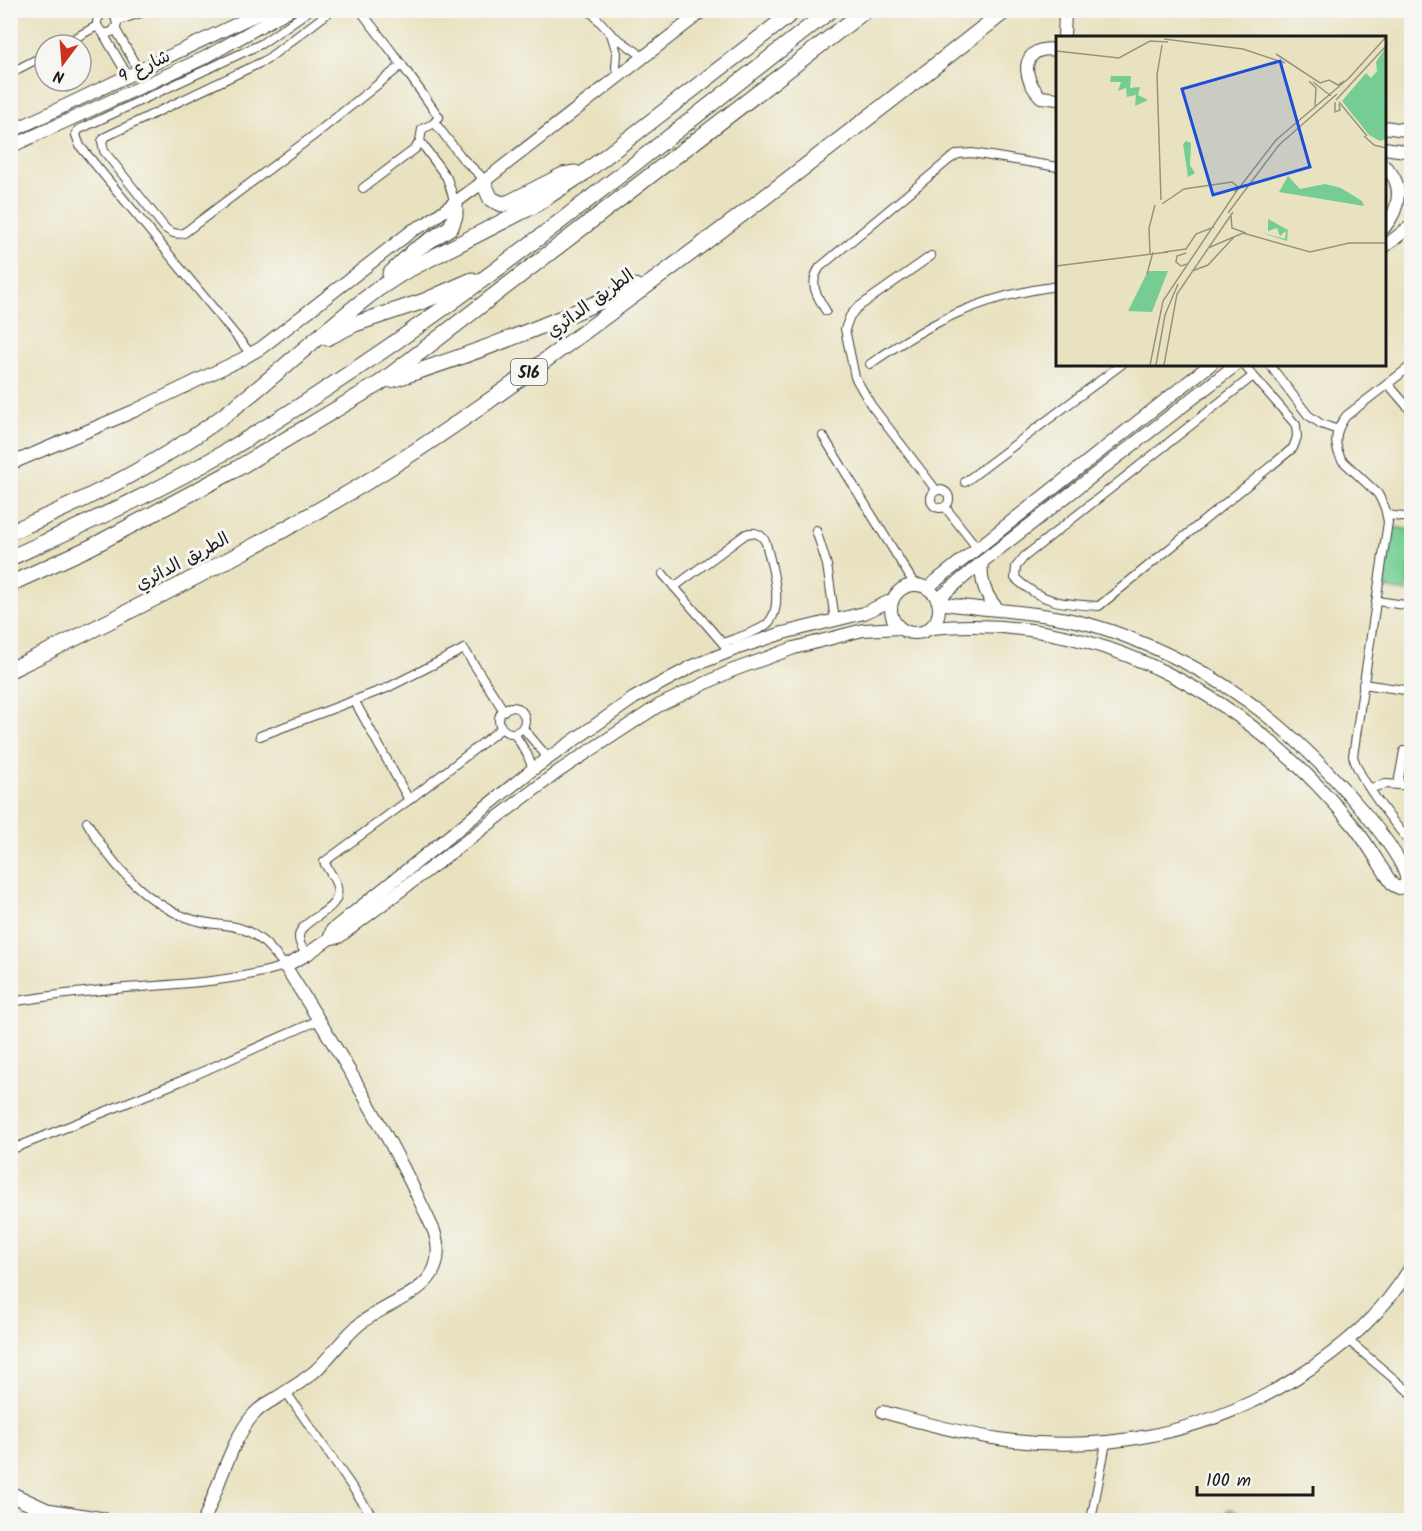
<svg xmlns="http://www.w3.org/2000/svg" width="1422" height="1531" font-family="Kalam,'Playpen Sans Arabic',sans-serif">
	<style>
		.green { fill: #75cd93; stroke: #487458; stroke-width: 1.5 }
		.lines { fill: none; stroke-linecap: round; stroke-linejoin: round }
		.street-casing { stroke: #3b3a35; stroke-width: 10 }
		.secondary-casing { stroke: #3b3a35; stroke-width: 14 }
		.highway-casing { stroke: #3b3a35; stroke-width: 17 }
		.street { stroke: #fff; stroke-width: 8 }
		.secondary { stroke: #fff; stroke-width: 12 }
		.highway { stroke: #fff; stroke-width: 15 }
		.labels { text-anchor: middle; stroke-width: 6; stroke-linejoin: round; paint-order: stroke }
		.shield { fill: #f6f6f2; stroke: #5d5d5c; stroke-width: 1.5 }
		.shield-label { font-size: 16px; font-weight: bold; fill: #1c1c1c }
		.street-label { font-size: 18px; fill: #1c1c1c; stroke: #f6f6f2 }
		.inset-road { fill: none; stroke: #97937e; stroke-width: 1.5 }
		.view { fill: #1d4ed8; fill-opacity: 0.15; stroke: #1d4ed8; stroke-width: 3 }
		.inset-edge { fill: none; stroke: #1c1c1c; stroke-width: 3 }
	</style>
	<rect width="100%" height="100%" fill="#f6f6f2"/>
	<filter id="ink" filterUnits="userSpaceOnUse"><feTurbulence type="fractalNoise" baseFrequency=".0167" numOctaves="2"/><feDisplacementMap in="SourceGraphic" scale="12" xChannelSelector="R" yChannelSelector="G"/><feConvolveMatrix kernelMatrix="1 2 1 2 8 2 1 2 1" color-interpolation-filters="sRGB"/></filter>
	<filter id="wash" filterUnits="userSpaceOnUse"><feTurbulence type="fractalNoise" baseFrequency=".008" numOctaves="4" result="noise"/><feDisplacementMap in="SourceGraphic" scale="24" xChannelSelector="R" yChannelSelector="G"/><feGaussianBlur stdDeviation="1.35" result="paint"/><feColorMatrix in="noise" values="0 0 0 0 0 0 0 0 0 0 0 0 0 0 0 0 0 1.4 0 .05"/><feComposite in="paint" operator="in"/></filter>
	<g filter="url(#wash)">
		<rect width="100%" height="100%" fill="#e9e2c0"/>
		<g class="green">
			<path d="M1391 527 1411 530V561L1407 592 1382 588Z"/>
			<path d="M1231 1509 1238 1512 1239 1520 1224 1518 1227 1510Z"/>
		</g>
	</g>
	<g filter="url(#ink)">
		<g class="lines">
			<g class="street-casing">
				<g id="street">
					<path d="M332 10 266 60 105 137 102 141 104 151 165 228C172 233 176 235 184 233L313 136 402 65"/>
					<path d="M360 10 402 65 439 117 433 124 422 129 420 141 415 149 363 188"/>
					<path d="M588 10 594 15 611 34 637 52"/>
					<circle cx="107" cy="23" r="10"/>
					<path d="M116 21 150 10"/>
					<path d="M115 28 139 71"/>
					<path d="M101 30 128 76"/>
					<path d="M611 34 617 53 616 68"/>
					<path d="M62 45 97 26"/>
					<path d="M10 73 45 55"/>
					<path d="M435 123 463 159 480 175 483 182"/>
					<path d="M420 141 447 178 455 203"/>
					<path d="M931 256 857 308 850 316 845 329 855 377 871 405 936 490"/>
					<path d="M826 311C817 296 808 284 820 267L950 159 958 154 972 153 1058 167"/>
					<path d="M251 354 80 146 76 135 78 130 261 44 310 10"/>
					<path d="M870 364C932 321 981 296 1058 286"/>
					<path d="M1243 364 1296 425 1297 437 1293 448 1099 606C1063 604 1042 603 1015 578L1016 567 1024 557 1253 376"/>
					<path d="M1269 364 1308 415 1321 424 1338 430"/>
					<path d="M1412 365 1346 416C1335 430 1333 445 1342 460L1378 494 1385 508 1388 522 1353 756C1359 780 1395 824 1412 845"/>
					<path d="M1388 384 1412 412"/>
					<path d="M823 436 915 585"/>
					<path d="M965 482 1122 364"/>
					<circle cx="940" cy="499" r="9"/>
					<path d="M945 507 978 549"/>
					<path d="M1387 515 1412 518"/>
					<path d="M816 530 827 565 835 620"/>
					<path d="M663 574 725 646"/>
					<path d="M674 587 746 534C755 531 762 534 766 543 771 566 788 612 763 627 751 634 736 638 723 643"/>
					<path d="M1377 601 1412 606"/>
					<path d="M1363 684 1412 691"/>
					<path d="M354 700 409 800"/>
					<circle cx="512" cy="720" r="13"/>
					<path d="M523 728 549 759"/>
					<path d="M514 733 527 754 533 769"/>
					<path d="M260 736 387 688 464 649 504 711"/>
					<path d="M1398 784 1404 751"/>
					<path d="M1370 788 1386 784 1412 786"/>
					<path d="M306 955C304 950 299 944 299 938 298 918 343 913 337 887 335 878 328 870 324 862L409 800 502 728"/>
					<path d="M10 1002C48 996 87 991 125 988 180 984 233 982 285 966 270 947 256 930 231 926 215 924 200 923 185 917 142 900 109 861 87 822"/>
					<path d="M10 1150 181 1081 319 1020"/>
					<path d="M1349 1341 1412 1394"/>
					<path d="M286 1392 375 1520"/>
					<path d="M1091 1520 1106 1443"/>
				</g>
			</g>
			<g class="secondary-casing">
				<g id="secondary">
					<path d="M1064 38 1065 10"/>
					<path d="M1058 50C1022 44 1019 75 1041 97L1058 99"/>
					<path d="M1384 127 1412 131"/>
					<path d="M10 132 266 10"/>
					<path d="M10 147 204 58 289 10"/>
					<path d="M1384 148 1412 152"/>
					<path d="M1384 166C1405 183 1400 209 1384 228"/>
					<path d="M1384 247 1412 225"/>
					<path d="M10 464 134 411 242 359 261 348 413 230 427 223 483 182 704 10"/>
					<path d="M982 562C980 581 985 596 998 609"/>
					<circle cx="915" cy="609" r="24"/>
					<path d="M927 588 1211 364"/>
					<path d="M938 599 982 562 1237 364"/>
					<path d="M931 628C1100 612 1247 697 1352 824 1368 843 1379 865 1393 885L1399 888 1406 884C1410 868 1374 824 1363 811 1297 733 1231 678 1135 640 1120 634 1104 628 1088 624 1039 611 989 611 939 603"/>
					<path d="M330 938 332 930 533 769 634 698 693 666 738 648 783 633 864 613 892 600"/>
					<path d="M883 1412C921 1422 959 1433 999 1439 1103 1454 1205 1434 1296 1378 1343 1348 1383 1314 1412 1265"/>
					<path d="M204 1520C217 1491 233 1436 254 1414 263 1404 274 1400 284 1393 294 1387 304 1380 314 1372 331 1357 343 1337 361 1323 396 1296 453 1289 434 1231 392 1139 339 1051 285 966L306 955 330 938 339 937 559 771 658 706 731 671 794 648 863 630 900 628"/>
				</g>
			</g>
			<g class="highway-casing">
				<g id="highway">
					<path d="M483 182 491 199 502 204 510 202 563 175 575 173"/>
					<path d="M390 274 415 250 451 227 455 216V203"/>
					<path d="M327 338 355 324 424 301 472 280"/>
					<path d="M391 380C474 354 556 322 635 286"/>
					<path d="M10 532C81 503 149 468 211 425 270 383 320 332 378 289L404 272 533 206 584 173 796 10"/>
					<path d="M10 558C82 525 156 493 225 452 440 325 633 164 831 10"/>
					<path d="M10 584 91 547 233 471 380 383 866 10"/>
					<path d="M10 670C128 613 245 554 357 488 446 434 530 372 614 310 747 212 877 112 1006 10"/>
					<path d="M10 1494 47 1511 103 1520"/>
				</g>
			</g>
			<use href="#street" class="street"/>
			<use href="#secondary" class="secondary"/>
			<use href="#highway" class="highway"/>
		</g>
	</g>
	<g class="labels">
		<rect class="shield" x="511" y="359" width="36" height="26" rx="4.5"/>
		<g class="shield-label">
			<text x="529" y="378">516</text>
		</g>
		<g class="street-label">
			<text transform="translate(144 66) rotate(-25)" y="6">شارع 9</text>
			<text transform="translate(590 303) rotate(-36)" y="6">الطريق الدائري</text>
			<text transform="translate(182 561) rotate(-28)" y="6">الطريق الدائري</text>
		</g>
	</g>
	<g transform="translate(1056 36)">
		<rect width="330" height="330" fill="#e9e2c0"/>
		<path d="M330 11V103L324 105 313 99 286 65 310 37 315 42 321 35 320 26ZM55 40H75L74 52 84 51 82 59 92 64 79 70 80 59 71 61 70 52 62 55 65 46H54ZM232 140 244 153 269 148 285 152 306 165 308 170 223 156ZM212 183 232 194 231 205 203 196 229 203 230 195 224 200 221 192 212 195Z" fill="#75cd93"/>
		<path d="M130 105 135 107 134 129 139 137 132 141 127 108ZM92 235H112L96 276 72 275Z" fill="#75cd93"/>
		<path class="inset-road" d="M108 3 187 13 229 27M0 15 63 22 94 5 112 6M220 18 264 47 273 44 282 49 288 45M253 45 260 52 259 70M257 46 275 60M280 64 329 11M279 66V76L284 74 283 68M283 66 311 100M308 100 318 109 330 112M105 164 101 39 106 9M106 168 128 153 176 146 181 150 179 156M172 177 223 109 281 58M175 180 176 192 190 197M152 212 187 197 254 216 293 207H330M108 216 130 213 140 198 158 191M130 217 121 220 120 226 125 230 131 228M94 218 93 192 99 169M0 230 112 216M136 235 152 229 178 201M91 238 97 216M94 329 107 265 180 156 220 104 293 42 330 1M100 329 109 279 122 248M108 329 121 258 177 176"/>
		<path class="view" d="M224 25 254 131 157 159 126 53Z"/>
		<rect width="330" height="330" class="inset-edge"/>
	</g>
	<rect width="1422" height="1531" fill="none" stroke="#f6f6f2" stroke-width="36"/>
	<g transform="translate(63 63) rotate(196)"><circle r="28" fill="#f6f6f2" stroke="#9f9f9c" stroke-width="1.5"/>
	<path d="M0-4.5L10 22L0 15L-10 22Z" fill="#c8321e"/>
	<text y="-9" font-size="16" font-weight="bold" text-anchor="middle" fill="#1c1c1c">N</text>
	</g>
	<path d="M1197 1486v9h116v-9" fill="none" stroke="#1c1c1c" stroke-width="3"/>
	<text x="1206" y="1486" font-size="18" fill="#1c1c1c" stroke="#f6f6f2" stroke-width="4.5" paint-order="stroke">100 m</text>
</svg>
